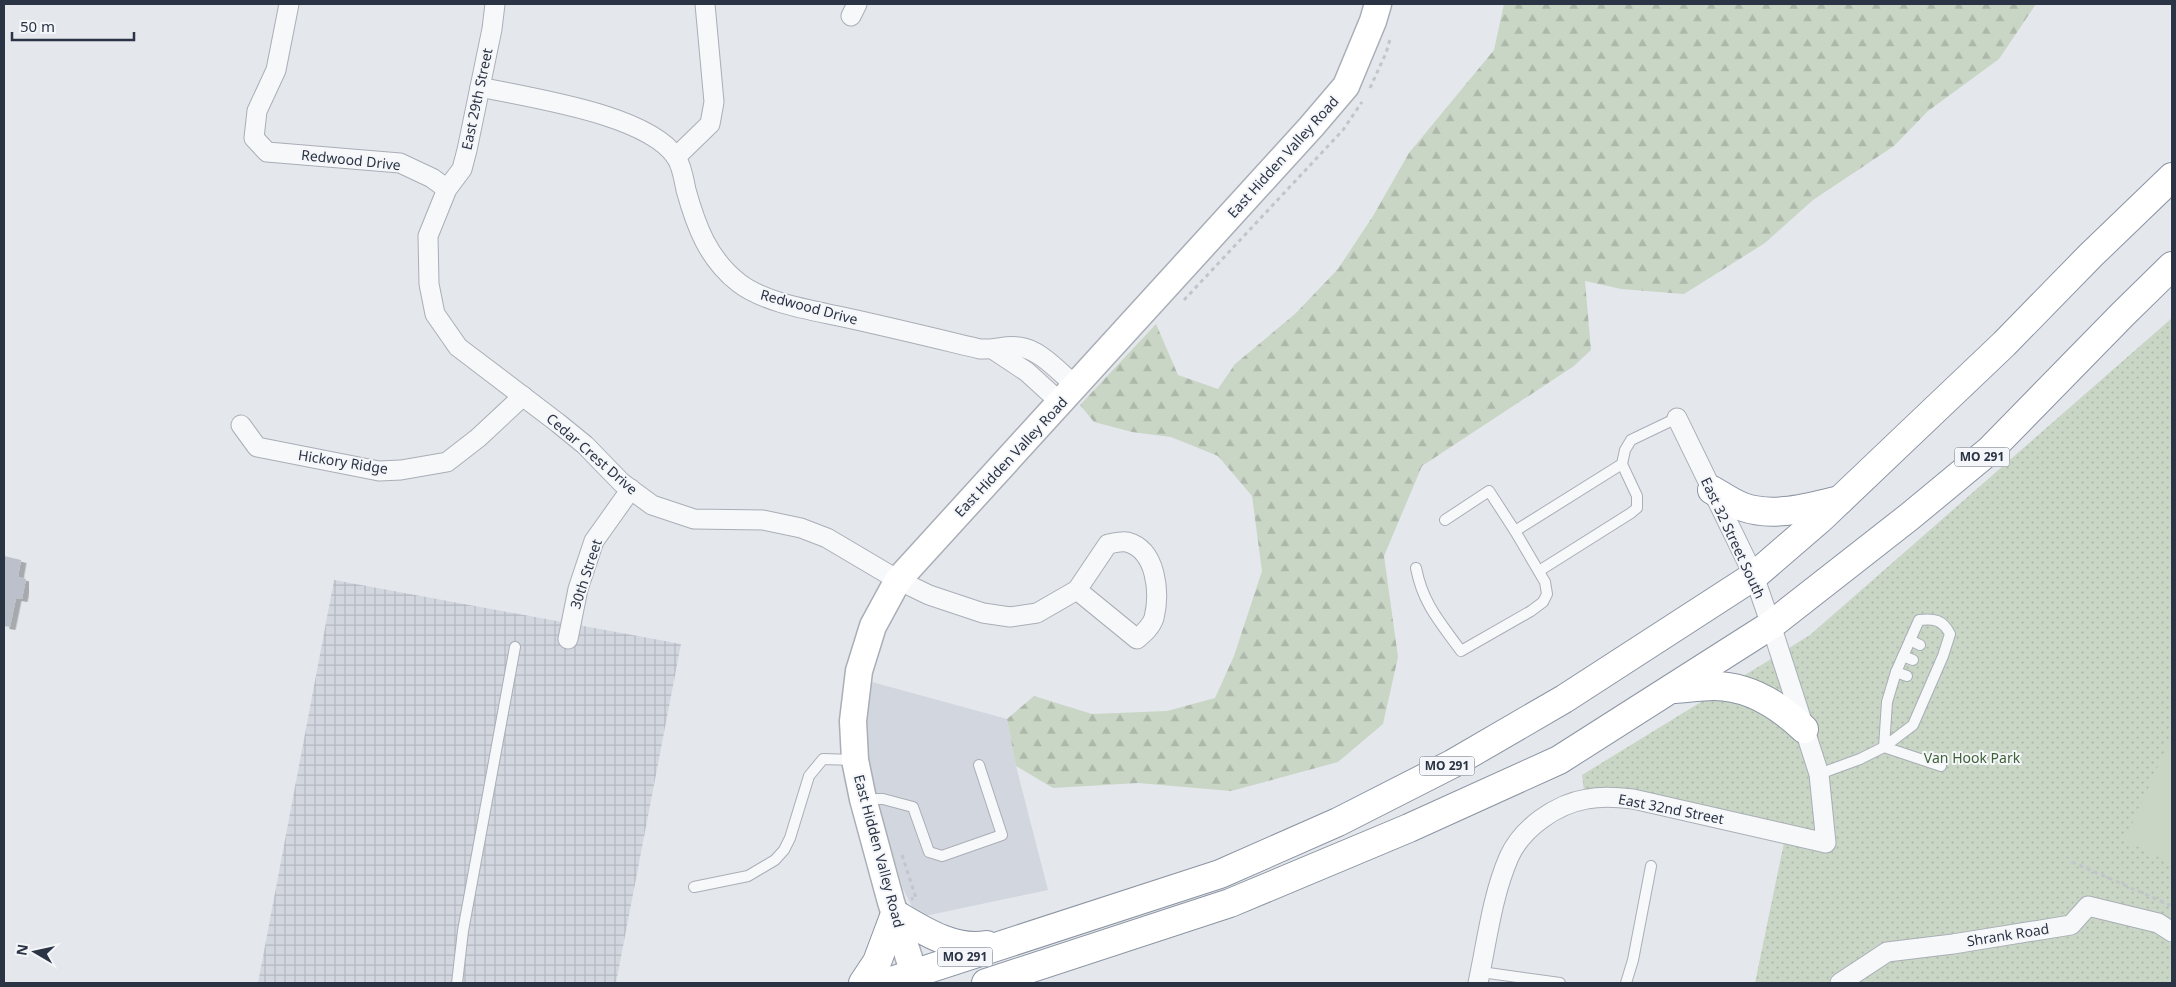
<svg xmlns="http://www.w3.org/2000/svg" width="2176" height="987" font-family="'Noto Sans',sans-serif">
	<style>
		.built { fill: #d2d6de }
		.industrial { fill: url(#industrial-grid) }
		.forest { fill: url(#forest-firs) }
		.park { fill: url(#park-dots) }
		.pitch { fill: #c9d6c5 }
		.building { fill: #bbc0ca; filter: url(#shadow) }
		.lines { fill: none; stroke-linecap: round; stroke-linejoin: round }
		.lane-casing { stroke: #a9aeb7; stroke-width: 12 }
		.street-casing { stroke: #a9aeb7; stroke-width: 21 }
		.secondary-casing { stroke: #a9aeb7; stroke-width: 29 }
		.highway-casing { stroke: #8b94a3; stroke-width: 30 }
		.path { stroke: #c2c5cb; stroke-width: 3; stroke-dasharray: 4 4; stroke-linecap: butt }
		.lane { stroke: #f7f8fa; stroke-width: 10 }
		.street { stroke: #f7f8fa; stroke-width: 19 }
		.secondary { stroke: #fff; stroke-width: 26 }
		.highway { stroke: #fff; stroke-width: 28 }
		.labels { text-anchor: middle; stroke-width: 4; stroke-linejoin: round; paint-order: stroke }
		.shield { fill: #f4f6f9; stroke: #676e7b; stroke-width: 1 }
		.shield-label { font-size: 12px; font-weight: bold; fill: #2b3445 }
		.street-label { font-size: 14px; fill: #2b3445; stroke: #f4f6f9 }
		.park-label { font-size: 14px; fill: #3f6138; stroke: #f4f6f9 }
	</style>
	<defs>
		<pattern id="industrial-grid" width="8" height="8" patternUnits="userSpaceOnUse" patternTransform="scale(1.25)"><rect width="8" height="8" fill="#d2d6de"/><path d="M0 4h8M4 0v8" fill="none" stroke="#b4b8c0"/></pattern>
		<pattern id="forest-firs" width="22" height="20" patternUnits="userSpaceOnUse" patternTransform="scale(1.25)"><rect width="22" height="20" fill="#c9d6c5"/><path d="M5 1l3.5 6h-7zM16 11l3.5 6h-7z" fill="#adb8ab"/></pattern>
		<pattern id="park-dots" width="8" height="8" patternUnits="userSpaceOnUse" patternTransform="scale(1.25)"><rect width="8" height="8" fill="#c9d6c5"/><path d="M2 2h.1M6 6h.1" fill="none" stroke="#adb8ab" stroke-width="1.8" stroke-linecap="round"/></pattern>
		<filter id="shadow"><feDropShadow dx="5.5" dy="3" stdDeviation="0" flood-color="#0004"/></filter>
	</defs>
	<rect width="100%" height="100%" fill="#e4e7ec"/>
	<path class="built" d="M872 682 1007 719 1016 766 1048 890 920 917 911 905 903 889 871 781 865 737 866 713Z"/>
	<path class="industrial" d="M334 580 681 644 616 983H258Z"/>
	<path class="forest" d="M1504 4H2036L1999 59 1928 111 1894 146 1813 200 1765 243 1684 294 1621 289 1585 281 1591 350 1574 366 1422 466 1384 556 1398 657 1383 724 1338 762 1231 791 1138 783 1053 788 1016 766 1007 719 1034 696 1092 714 1167 711 1215 698 1234 656 1262 571 1252 496 1218 456 1171 437 1132 432 1094 422 1080 405 1156 324 1178 375 1218 389 1235 364 1295 314 1338 269 1373 216 1409 153 1494 50Z"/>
	<path class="park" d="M2172 318V983H1755L1786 833 1585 799 1582 775 1810 635Z"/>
	<path class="pitch" d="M2172 735V864L2125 840Z"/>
	<path class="building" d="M4 556 21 560 18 577 26 579 22 599 16 598 10 627 4 626Z"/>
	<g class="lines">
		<g class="lane-casing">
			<g id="lane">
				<path d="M1445 520 1489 491 1515 531"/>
				<path d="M1416 568C1423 604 1440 622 1461 651L1531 611 1543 602 1547 594 1545 582 1515 531 1622 464 1625 450 1631 440 1677 418"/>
				<path d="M1539 571 1631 513 1637 508V496L1622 464"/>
				<path d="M1910 640 1920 645"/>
				<path d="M1903 656 1913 660"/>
				<path d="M1896 672 1907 676"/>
				<path d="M1819 774 1860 759 1884 747 1913 725 1943 656 1950 634C1943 620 1934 618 1919 620L1896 672 1887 702 1884 747 1941 766"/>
				<path d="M864 799H883L913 807 929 852 942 856 1002 835 979 765"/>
				<path d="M694 887 748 876 775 860 784 850 790 838 809 776 823 759 855 760"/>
				<path d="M1481 972 1560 983"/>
				<path d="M457 983 463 931 515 647"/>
				<path d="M1626 983 1633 960 1651 866"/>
			</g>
		</g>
		<g class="street-casing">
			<g id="street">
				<path d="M289 4 276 70 257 111 254 138 267 152 400 163 432 178 447 189"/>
				<path d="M495 4 492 29 467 150 462 169 447 189 428 236 429 284 435 314 458 347 558 423 585 445 622 483 652 505 694 519 763 520 801 528 827 538 898 580 929 595 983 613 1010 617 1037 613 1077 590 1108 544C1114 543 1122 541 1127 542 1157 550 1160 593 1154 618 1151 627 1144 633 1137 639L1077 590"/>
				<path d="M851 16 857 4"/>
				<path d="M480 87C530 98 647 114 676 157 682 166 684 180 686 190 696 226 708 259 739 283 765 303 811 310 843 317 889 327 934 338 980 349 995 350 1005 345 1019 347 1040 349 1060 373 1076 386"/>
				<path d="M676 157 710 124 714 102 705 4"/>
				<path d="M994 350 1027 372 1061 403"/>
				<path d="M241 425 257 447 379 471 401 470 447 462 478 438 523 396"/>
				<path d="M568 639 578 589 594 541 631 489"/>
				<path d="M1478 983C1487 941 1492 896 1509 857 1522 828 1556 804 1587 799 1602 796 1617 797 1633 799L1826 843 1819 774 1771 625 1754 576 1677 418"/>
				<path d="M1840 983 1887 952 1953 944 2071 925 2088 906 2158 923 2172 932"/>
			</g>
		</g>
		<g class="secondary-casing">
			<path id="secondary" d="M917 983 891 902 863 799 855 760 853 721 859 671 873 626 898 580 1311 127 1346 86 1373 21 1378 4"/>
		</g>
		<g class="highway-casing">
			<g id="highway">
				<path d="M1712 490C1721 495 1732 503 1743 507 1774 518 1809 507 1840 500"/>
				<path d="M1675 689C1688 688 1702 686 1714 686 1749 686 1780 706 1804 729"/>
				<path d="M863 983 877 962 895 914C922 930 954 951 987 945"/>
				<path d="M885 983 1220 874 1338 822 1452 764 1564 699 1754 576 1819 520 2004 344 2091 255 2172 177"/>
				<path d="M986 983 1230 903 1409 828 1559 760 1771 625 1909 517 1990 450 2123 314 2172 266"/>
			</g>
		</g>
		<g class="path">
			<path d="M1370 88 1386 53 1391 36"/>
			<path d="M1184 300 1343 130 1362 102"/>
			<path d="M902 855 916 898 911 899"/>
			<path d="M2072 862 2172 906"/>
		</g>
		<use href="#lane" class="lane"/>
		<use href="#street" class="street"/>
		<use href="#secondary" class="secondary"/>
		<use href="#highway" class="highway"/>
	</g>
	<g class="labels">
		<g class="shield">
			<rect x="1954.5" y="447.5" width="55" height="19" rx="4"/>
			<rect x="1419.5" y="756.5" width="55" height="19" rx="4"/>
			<rect x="937.5" y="947.5" width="55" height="19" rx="4"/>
		</g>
		<g class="shield-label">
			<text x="1982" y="461">MO 291</text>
			<text x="1447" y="770">MO 291</text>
			<text x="965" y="961">MO 291</text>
		</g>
		<g class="street-label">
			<text transform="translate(477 99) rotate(-78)" y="5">East 29th Street</text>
			<text transform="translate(1283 157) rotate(-48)" y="5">East Hidden Valley Road</text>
			<text transform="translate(351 160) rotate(6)" y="5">Redwood Drive</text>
			<text transform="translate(809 307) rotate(15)" y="5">Redwood Drive</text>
			<text transform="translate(592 454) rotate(41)" y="5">Cedar Crest Drive</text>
			<text transform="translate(1011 457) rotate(-47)" y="5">East Hidden Valley Road</text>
			<text transform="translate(343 462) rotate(9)" y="5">Hickory Ridge</text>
			<text transform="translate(1733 538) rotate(65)" y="5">East 32 Street South</text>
			<text transform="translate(586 574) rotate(-72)" y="5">30th Street</text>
			<text transform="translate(1671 809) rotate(11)" y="5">East 32nd Street</text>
			<text transform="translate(879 851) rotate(75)" y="5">East Hidden Valley Road</text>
			<text transform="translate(2008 935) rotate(-9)" y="5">Shrank Road</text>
		</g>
		<g class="park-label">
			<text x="1972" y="763">Van Hook Park</text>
		</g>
	</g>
	<rect width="2176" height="987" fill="none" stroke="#2b3445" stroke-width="10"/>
	<g transform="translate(35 952) rotate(279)" stroke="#f4f6f9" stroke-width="4" paint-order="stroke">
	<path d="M0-4L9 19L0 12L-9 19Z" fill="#2b3445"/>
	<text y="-8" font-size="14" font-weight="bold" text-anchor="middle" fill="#2b3445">N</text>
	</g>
	<path d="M12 32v8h122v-8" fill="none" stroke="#2b3445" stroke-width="2.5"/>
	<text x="20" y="32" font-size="15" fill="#2b3445" stroke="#f4f6f9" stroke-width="4" paint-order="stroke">50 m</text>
</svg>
